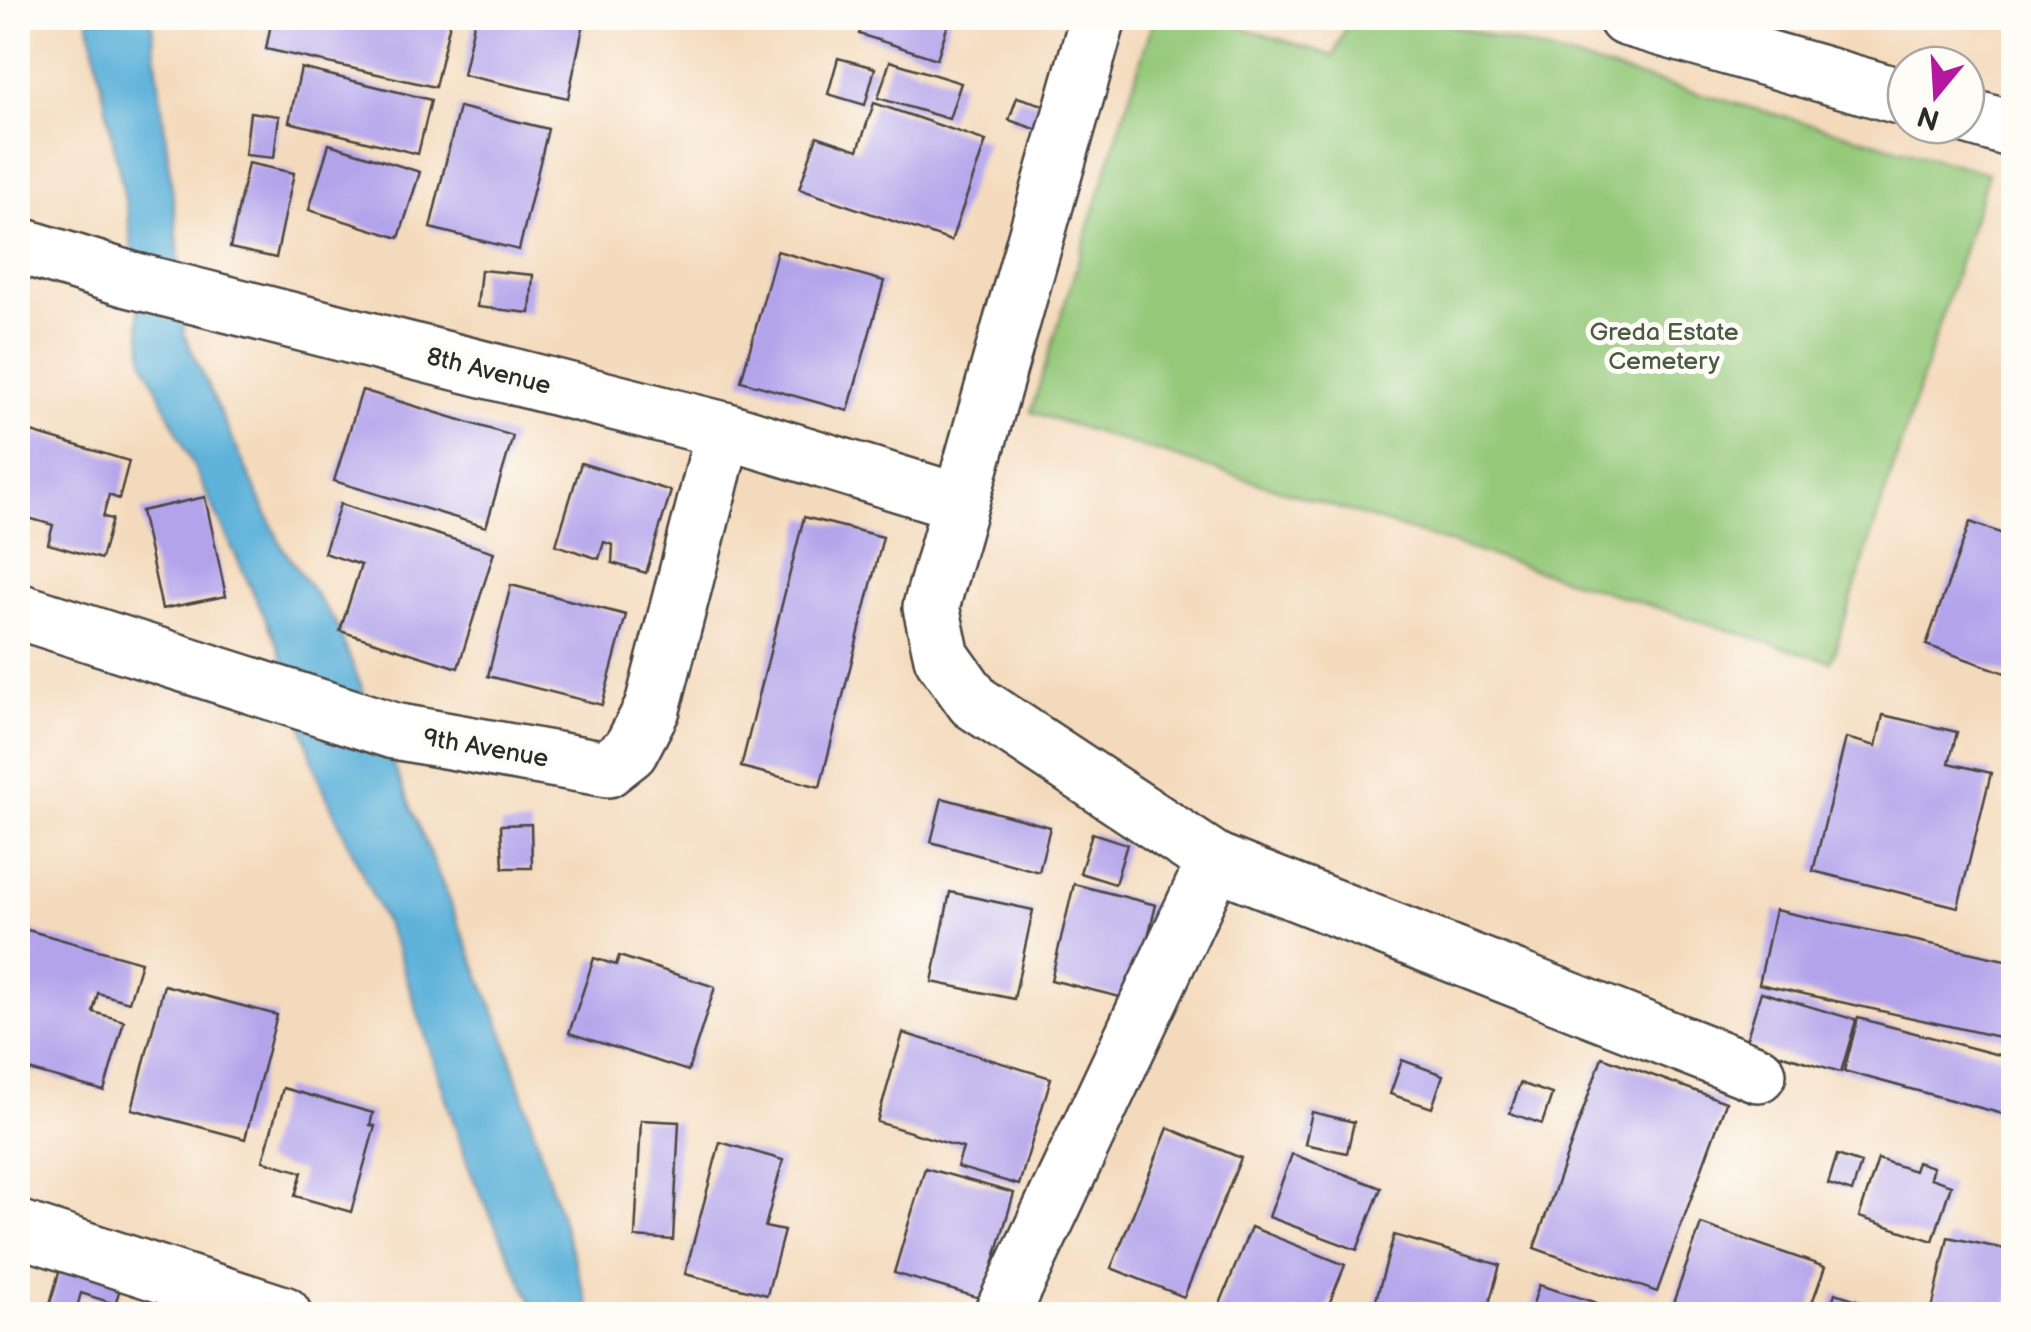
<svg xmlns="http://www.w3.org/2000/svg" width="2031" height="1332" font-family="'Balsamiq Sans',sans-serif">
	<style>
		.green { fill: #95c97a; stroke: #607a52; stroke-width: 2.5 }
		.water { fill: #5eb2da; stroke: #446e82; stroke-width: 2.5 }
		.building { fill: #b3a3eb }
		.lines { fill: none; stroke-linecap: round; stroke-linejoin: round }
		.minor-casing { stroke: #494541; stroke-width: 60 }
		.minor { stroke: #fff; stroke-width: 55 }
		.labels { text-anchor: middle; stroke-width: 10; stroke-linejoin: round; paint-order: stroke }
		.park-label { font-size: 25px; fill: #4b5a43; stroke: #fdfcf7 }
		.street-label { font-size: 25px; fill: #2b2b2b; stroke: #fdfcf7 }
	</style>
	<rect width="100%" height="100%" fill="#fdfcf7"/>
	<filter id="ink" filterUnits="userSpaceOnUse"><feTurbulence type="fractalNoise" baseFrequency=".01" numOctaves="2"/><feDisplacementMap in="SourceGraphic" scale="20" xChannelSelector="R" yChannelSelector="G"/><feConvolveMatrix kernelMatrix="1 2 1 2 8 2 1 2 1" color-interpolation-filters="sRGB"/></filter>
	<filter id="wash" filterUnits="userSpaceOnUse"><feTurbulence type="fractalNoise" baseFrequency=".0048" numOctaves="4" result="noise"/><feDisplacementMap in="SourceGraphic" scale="40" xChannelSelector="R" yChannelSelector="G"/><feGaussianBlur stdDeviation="2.25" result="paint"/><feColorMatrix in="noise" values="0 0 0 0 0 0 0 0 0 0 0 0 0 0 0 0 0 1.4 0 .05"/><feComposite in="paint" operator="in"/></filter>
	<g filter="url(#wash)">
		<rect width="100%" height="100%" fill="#f4dabc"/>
		<path class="green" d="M1154 18H1211L1334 56 1349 18H1425L1988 173 1831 662 1031 412Z"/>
		<path class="water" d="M88 18H151L176 222 184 334 282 547 335 622 504 1035 591 1314H537L470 1171 397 949 318 777 278 645 144 361 128 214Z"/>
		<g id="blocks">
			<g class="building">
				<path d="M272 18H451L435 87 266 49Z"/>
				<path d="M475 18H585L568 98 463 75Z"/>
				<path d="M864 18H950L937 59 859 34Z"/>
				<path d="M1269 18H1318L1314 31Z"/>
				<path d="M838 58 875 68 865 105 828 94Z"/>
				<path d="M890 61 961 83 949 119 878 98Z"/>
				<path d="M301 68 431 100 418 154 289 122Z"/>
				<path d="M1017 97 1047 106 1038 130 1009 120Z"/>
				<path d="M874 103 986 141 951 241 799 189 817 136 858 150Z"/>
				<path d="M459 107 548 129 519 250 430 228Z"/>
				<path d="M250 112 279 116 274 158 245 155Z"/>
				<path d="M329 144 420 172 399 238 309 210Z"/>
				<path d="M248 163 294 173 276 258 230 248Z"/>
				<path d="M777 251 884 281 848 411 741 381Z"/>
				<path d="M481 270 533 275 530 313 477 307Z"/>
				<path d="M362 390 513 436 486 527 334 481Z"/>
				<path d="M18 428 129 461 119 499 109 495 103 517 112 519 101 559 48 544 53 525 18 515Z"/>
				<path d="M581 463 671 491 646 573 612 563 613 545 604 542 599 559 556 545Z"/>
				<path d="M205 497 226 596 162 609 141 511Z"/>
				<path d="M340 504 494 552 458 668 340 631 361 565 324 553Z"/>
				<path d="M804 517 883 537 820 787 741 767Z"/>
				<path d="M1970 522 2014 538 2011 675 1926 645Z"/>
				<path d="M511 585 626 615 602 705 488 676Z"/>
				<path d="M1883 715 1957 732 1949 763 1991 773 1958 907 1813 871 1846 738 1876 746Z"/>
				<path d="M942 798 1050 827 1039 872 931 842Z"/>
				<path d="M531 824 532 868H503L501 825Z"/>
				<path d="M1092 833 1127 844 1115 884 1080 873Z"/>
				<path d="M1074 884 1156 905 1132 1000 1051 980Z"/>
				<path d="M950 892 1033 910 1014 999 932 982Z"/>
				<path d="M1775 910 2014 962V1016L2008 1039 1759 984Z"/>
				<path d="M24 929 141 962 129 1002 98 993 93 1012 124 1021 104 1091 18 1067V949Z"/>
				<path d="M619 956 715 987 688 1071 569 1033 594 958 616 965Z"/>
				<path d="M164 985 277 1015 245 1139 132 1109Z"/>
				<path d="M1761 992 1856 1020 1841 1072 1745 1044Z"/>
				<path d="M1858 1018 2014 1059V1117L1844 1071Z"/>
				<path d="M903 1033 1051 1078 1019 1185 957 1167 963 1148 877 1122Z"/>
				<path d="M1602 1057 1726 1102 1657 1292 1534 1248Z"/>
				<path d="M1402 1060 1443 1075 1432 1108 1390 1094Z"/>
				<path d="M1520 1083 1552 1094 1542 1124 1510 1113Z"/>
				<path d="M283 1088 373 1113 370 1125 375 1126 351 1212 295 1196 302 1172 263 1161Z"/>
				<path d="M1312 1112 1354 1122 1347 1153 1305 1144Z"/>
				<path d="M641 1120 679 1122 673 1240 635 1237Z"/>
				<path d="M1168 1128 1241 1158 1184 1297 1111 1268Z"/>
				<path d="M720 1142 783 1160 765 1227 784 1231 767 1295 685 1274Z"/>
				<path d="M1292 1154 1381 1188 1357 1250 1269 1217Z"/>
				<path d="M1837 1155 1861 1163 1852 1192 1828 1184Z"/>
				<path d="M1878 1159 1914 1171 1917 1162 1933 1167 1930 1178 1951 1185 1933 1241 1859 1217Z"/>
				<path d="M925 1168 1014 1193 983 1299 894 1273Z"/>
				<path d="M1701 1224 1825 1267 1808 1314H1695L1672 1306Z"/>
				<path d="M1251 1227 1345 1265 1325 1314H1216Z"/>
				<path d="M1394 1235 1500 1265 1486 1314H1372Z"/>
				<path d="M1948 1237 2014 1251 2008 1314H1931Z"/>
				<path d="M63 1258 124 1277 115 1304 81 1293 75 1314 49 1307Z"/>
				<path d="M1539 1285 1597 1303 1593 1314H1530Z"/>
				<path d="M1835 1293 1900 1314H1828Z"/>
			</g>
		</g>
	</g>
	<g filter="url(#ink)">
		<use href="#blocks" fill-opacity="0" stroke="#494541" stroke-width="2.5"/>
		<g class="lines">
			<g class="minor-casing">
				<g id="minor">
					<path d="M1098 18 931 607 942 657 974 702 1215 861 1758 1074"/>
					<path d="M1626 18 1906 98"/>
					<path d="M1966 116 2014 130"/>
					<path d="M18 245 128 279 724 430 959 502"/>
					<path d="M18 611 394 731 607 769 630 751 652 709 724 430"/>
					<path d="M18 1228 283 1314"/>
					<path d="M1002 1314 1215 861"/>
				</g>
			</g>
			<use href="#minor" class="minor"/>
		</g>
	</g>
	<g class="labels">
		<g class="park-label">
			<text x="1664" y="340">Greda Estate<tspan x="1664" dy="29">Cemetery</tspan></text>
		</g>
		<g class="street-label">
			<text transform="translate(489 370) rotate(14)" y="9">8th Avenue</text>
			<text transform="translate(486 747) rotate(10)" y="9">9th Avenue</text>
		</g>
	</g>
	<rect width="2031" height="1332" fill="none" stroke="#fdfcf7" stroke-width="60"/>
	<g transform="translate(1936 95) rotate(198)"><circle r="48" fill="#fdfcf7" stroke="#a9a8a5" stroke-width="2.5"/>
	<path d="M0-8L18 38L0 25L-18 38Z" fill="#b5179e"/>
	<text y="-15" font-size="28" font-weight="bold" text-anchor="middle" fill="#2b2b2b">N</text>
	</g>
</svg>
